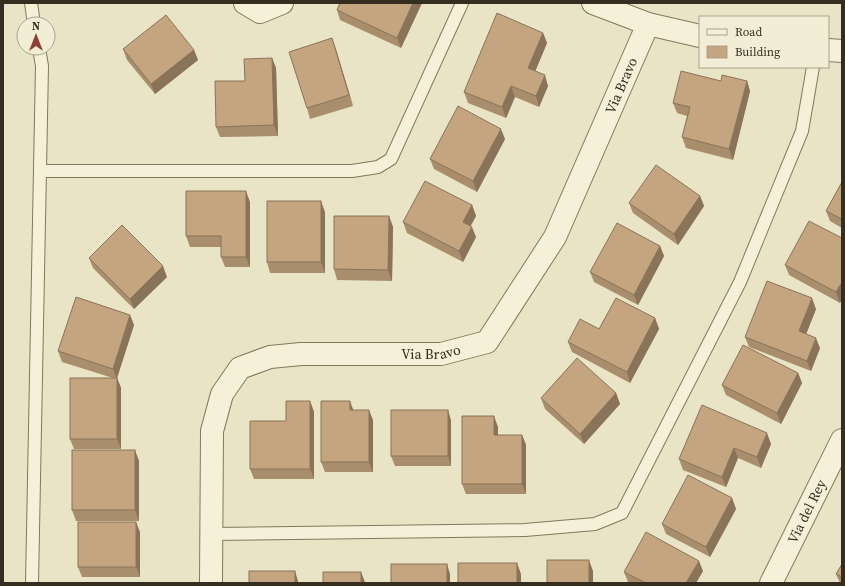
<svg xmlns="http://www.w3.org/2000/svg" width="845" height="586" font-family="'Source Serif 4',serif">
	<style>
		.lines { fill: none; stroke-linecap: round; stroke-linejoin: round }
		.lane-casing { stroke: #83775d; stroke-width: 14 }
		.street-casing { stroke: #83775d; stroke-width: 24 }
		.lane { stroke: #f5f1d8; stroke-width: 12 }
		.street { stroke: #f5f1d8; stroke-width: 22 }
		.wall { fill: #a98e6d }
		.shaded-wall { fill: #897459 }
		.building { fill: #c4a57f; stroke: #897459 }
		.labels { text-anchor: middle; stroke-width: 4; stroke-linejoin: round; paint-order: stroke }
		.street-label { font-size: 14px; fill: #352d20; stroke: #f2eed5 }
	</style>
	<rect width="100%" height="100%" fill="#eae4c6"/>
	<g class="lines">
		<g class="lane-casing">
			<g id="lane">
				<path d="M31 3 34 24"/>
				<path d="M40 171H352L378 167 391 159 462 3"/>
				<path d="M211 534 525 530 595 524 622 513 740 282 802 131 813 67"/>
				<path d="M32 583 42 66 39 48"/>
			</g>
		</g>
		<g class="street-casing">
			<g id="street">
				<path d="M245 3 260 12 282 3"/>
				<path d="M593 3 648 24 700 36"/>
				<path d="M828 50 842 51"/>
				<path id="s1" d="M211 583 212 431 222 394 240 368 270 357 301 354H441L487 342 555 237 648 24"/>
				<path id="s2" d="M771 583 842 440"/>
			</g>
		</g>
		<use href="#lane" class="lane"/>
		<use href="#street" class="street"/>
	</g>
	<g class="wall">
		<path d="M340 3H422L401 48 340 20 337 10Z"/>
		<path d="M543 33 547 43 535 71 548 86 539 107 515 97 506 118 468 103 464 92Z"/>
		<path d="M332 38 353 106 310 119 307 108Z"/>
		<path d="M123 49 194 50 198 60 155 94 127 60Z"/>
		<path d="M272 58 276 68 278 136 220 137 216 127 245 81Z"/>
		<path d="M721 81H747L750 91 733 160 686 148 682 137 687 116 677 113 673 103Z"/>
		<path d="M505 139 477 192 434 169 430 159Z"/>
		<path d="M842 182V228L830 221 826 211Z"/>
		<path d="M700 196 704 206 678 245 633 213 629 203Z"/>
		<path d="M250 202V267H225L221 257V247H190L186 236Z"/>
		<path d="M472 205 476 216 470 226 476 237 463 262 407 233 403 222Z"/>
		<path d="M325 212V273H270L267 262Z"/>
		<path d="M389 216 393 227 392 281 337 280 334 269Z"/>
		<path d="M842 238 840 303 789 275 785 265Z"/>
		<path d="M660 246 664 256 638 305 594 282 590 272Z"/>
		<path d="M89 258 167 277 134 309 93 268Z"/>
		<path d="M816 309 806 334 820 348 811 371 749 347 745 337Z"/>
		<path d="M130 315 134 325 117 378 121 388V449H74L70 439 113 378 62 362 58 351Z"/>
		<path d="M655 318 659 329 630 383 572 352 568 342 599 329Z"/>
		<path d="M798 373 802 383 781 424 726 395 722 385Z"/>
		<path d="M616 393 620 404 584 444 545 409 541 398Z"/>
		<path d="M310 401 314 412V479H254L250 469Z"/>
		<path d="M702 405 771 444 761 468 738 458 726 487 683 470 679 459Z"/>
		<path d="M448 410 451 421V466H395L391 456Z"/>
		<path d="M373 420V472H325L321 462Z"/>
		<path d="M498 427V435H522L526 445V494H466L462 484Z"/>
		<path d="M139 461V521H76L72 510Z"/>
		<path d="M732 498 736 509 710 557 666 534 662 524Z"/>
		<path d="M140 532V577H82L78 567Z"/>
		<path d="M842 564V583H840L836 574Z"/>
		<path d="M703 571 696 583H630L628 582 624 572Z"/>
	</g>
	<g class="shaded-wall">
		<path d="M413 3H422L401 48 397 38Z"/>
		<path d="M543 33 547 43 532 79 528 68Z"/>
		<path d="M332 38 336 49 353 106 349 95Z"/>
		<path d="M194 50 198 60 155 94 151 84Z"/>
		<path d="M272 58 276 68 278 136 274 125Z"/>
		<path d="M545 75 548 86 539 107 536 96Z"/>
		<path d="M747 81 750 91 733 160 729 149Z"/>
		<path d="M511 86 515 97 506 118 502 107Z"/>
		<path d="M501 129 505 139 477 192 473 181Z"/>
		<path d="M246 191 250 202V267L246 257Z"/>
		<path d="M700 196 704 206 678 245 674 234Z"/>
		<path d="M321 201 325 212V273L321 262Z"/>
		<path d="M472 205 476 216 467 233 463 222Z"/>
		<path d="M389 216 393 227 392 281 388 270Z"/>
		<path d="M472 227 476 237 463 262 459 251Z"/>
		<path d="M660 246 664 256 638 305 634 295Z"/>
		<path d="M163 266 167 277 134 309 130 299Z"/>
		<path d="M842 282V300L840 303 836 292Z"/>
		<path d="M812 298 816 309 803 342 799 331Z"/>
		<path d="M130 315 134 325 117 378 121 388V449L117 439V379L113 369Z"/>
		<path d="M655 318 659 329 630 383 627 372Z"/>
		<path d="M816 338 820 348 811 371 807 361Z"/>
		<path d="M798 373 802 383 781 424 777 413Z"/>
		<path d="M616 393 620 404 584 444 580 434Z"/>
		<path d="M310 401 314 412V479L310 469Z"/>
		<path d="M350 401 354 412 350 410Z"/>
		<path d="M369 410 373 420V472L369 462Z"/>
		<path d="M448 410 451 421V466L448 456Z"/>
		<path d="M494 416 498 427V445L494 435Z"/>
		<path d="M767 433 771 444 761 468 757 457Z"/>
		<path d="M522 435 526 445V494L522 484Z"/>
		<path d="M734 448 738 458 726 487 722 477Z"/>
		<path d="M135 450 139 461V521L135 510Z"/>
		<path d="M732 498 736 509 710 557 706 547Z"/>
		<path d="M136 522 140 532V577L136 567Z"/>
		<path d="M589 560 593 571V583H589Z"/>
		<path d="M699 561 703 571 696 583H686Z"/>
		<path d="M517 563 521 574V583H517Z"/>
		<path d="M447 564 450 574V583H447Z"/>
		<path d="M295 571 298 581V583H295Z"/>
		<path d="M361 572 365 582V583H361Z"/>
	</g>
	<g class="building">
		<path d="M340 3H413L397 38 337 10Z"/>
		<path d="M497 13 543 33 528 68 545 75 536 96 511 86 502 107 464 92Z"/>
		<path d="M166 15 194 50 151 84 123 49Z"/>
		<path d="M332 38 349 95 307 108 289 52Z"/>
		<path d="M272 58 274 125 216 127 215 81H245L244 59Z"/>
		<path d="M681 71 721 81 722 75 747 81 729 149 682 137 690 107 673 103Z"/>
		<path d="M458 106 501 129 473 181 430 159Z"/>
		<path d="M656 165 700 196 674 234 629 203Z"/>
		<path d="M425 181 472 205 463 222 472 227 459 251 403 222Z"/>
		<path d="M842 182V219L826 211Z"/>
		<path d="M186 191H246V257H221V236H186Z"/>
		<rect x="267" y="201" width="54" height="61"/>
		<path d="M334 216H389L388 270 334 269Z"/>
		<path d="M809 221 842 238V282L836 292 785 265Z"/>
		<path d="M617 223 660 246 634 295 590 272Z"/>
		<path d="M122 225 163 266 130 299 89 258Z"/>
		<path d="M767 281 812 298 799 331 816 338 807 361 745 337Z"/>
		<path d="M76 297 130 315 113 369 58 351Z"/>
		<path d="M616 298 655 318 627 372 568 342 580 319 599 329Z"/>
		<path d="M743 345 798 373 777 413 722 385Z"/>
		<path d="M577 358 616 393 580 434 541 398Z"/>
		<rect x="70" y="378" width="47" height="61"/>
		<path d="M286 401H310V469H250V421H286Z"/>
		<path d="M321 401H350V410H369V462H321Z"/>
		<path d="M702 405 767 433 757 457 734 448 722 477 679 459Z"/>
		<rect x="391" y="410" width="57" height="46"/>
		<path d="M462 416H494V435H522V484H462Z"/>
		<rect x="72" y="450" width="63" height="60"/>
		<path d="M688 475 732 498 706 547 662 524Z"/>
		<rect x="78" y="522" width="58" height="45"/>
		<path d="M646 532 699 561 686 583H646L624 572Z"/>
		<rect x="547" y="560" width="42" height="23"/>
		<rect x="458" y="563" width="59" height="20"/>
		<rect x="391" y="564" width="56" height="19"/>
		<path d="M842 564V577L836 574Z"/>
		<rect x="249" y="571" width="46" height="12"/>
		<rect x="323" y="572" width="38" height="11"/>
	</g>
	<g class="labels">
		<g class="street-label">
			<text dy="5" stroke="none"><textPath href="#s1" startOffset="763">Via Bravo</textPath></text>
			<text dy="5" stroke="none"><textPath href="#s1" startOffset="415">Via Bravo</textPath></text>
			<text dy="5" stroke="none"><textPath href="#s2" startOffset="80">Via del Rey</textPath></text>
		</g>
	</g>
	<rect width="845" height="586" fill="none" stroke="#352d20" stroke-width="8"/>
	<rect x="699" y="16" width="130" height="52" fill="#f2eed5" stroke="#a6a18d"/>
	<rect x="707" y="29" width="20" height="6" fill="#f5f1d8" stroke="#a6a18d"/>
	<text x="735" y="36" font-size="12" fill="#352d20">Road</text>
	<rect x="707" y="46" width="20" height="12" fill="#c4a57f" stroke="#a6a18d"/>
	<text x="735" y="56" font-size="12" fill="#352d20">Building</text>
	<g transform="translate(36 36)"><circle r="19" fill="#f2eed5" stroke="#a6a18d"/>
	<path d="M0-3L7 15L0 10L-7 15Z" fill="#8d3f33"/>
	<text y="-6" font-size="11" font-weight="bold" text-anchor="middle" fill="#352d20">N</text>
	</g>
</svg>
